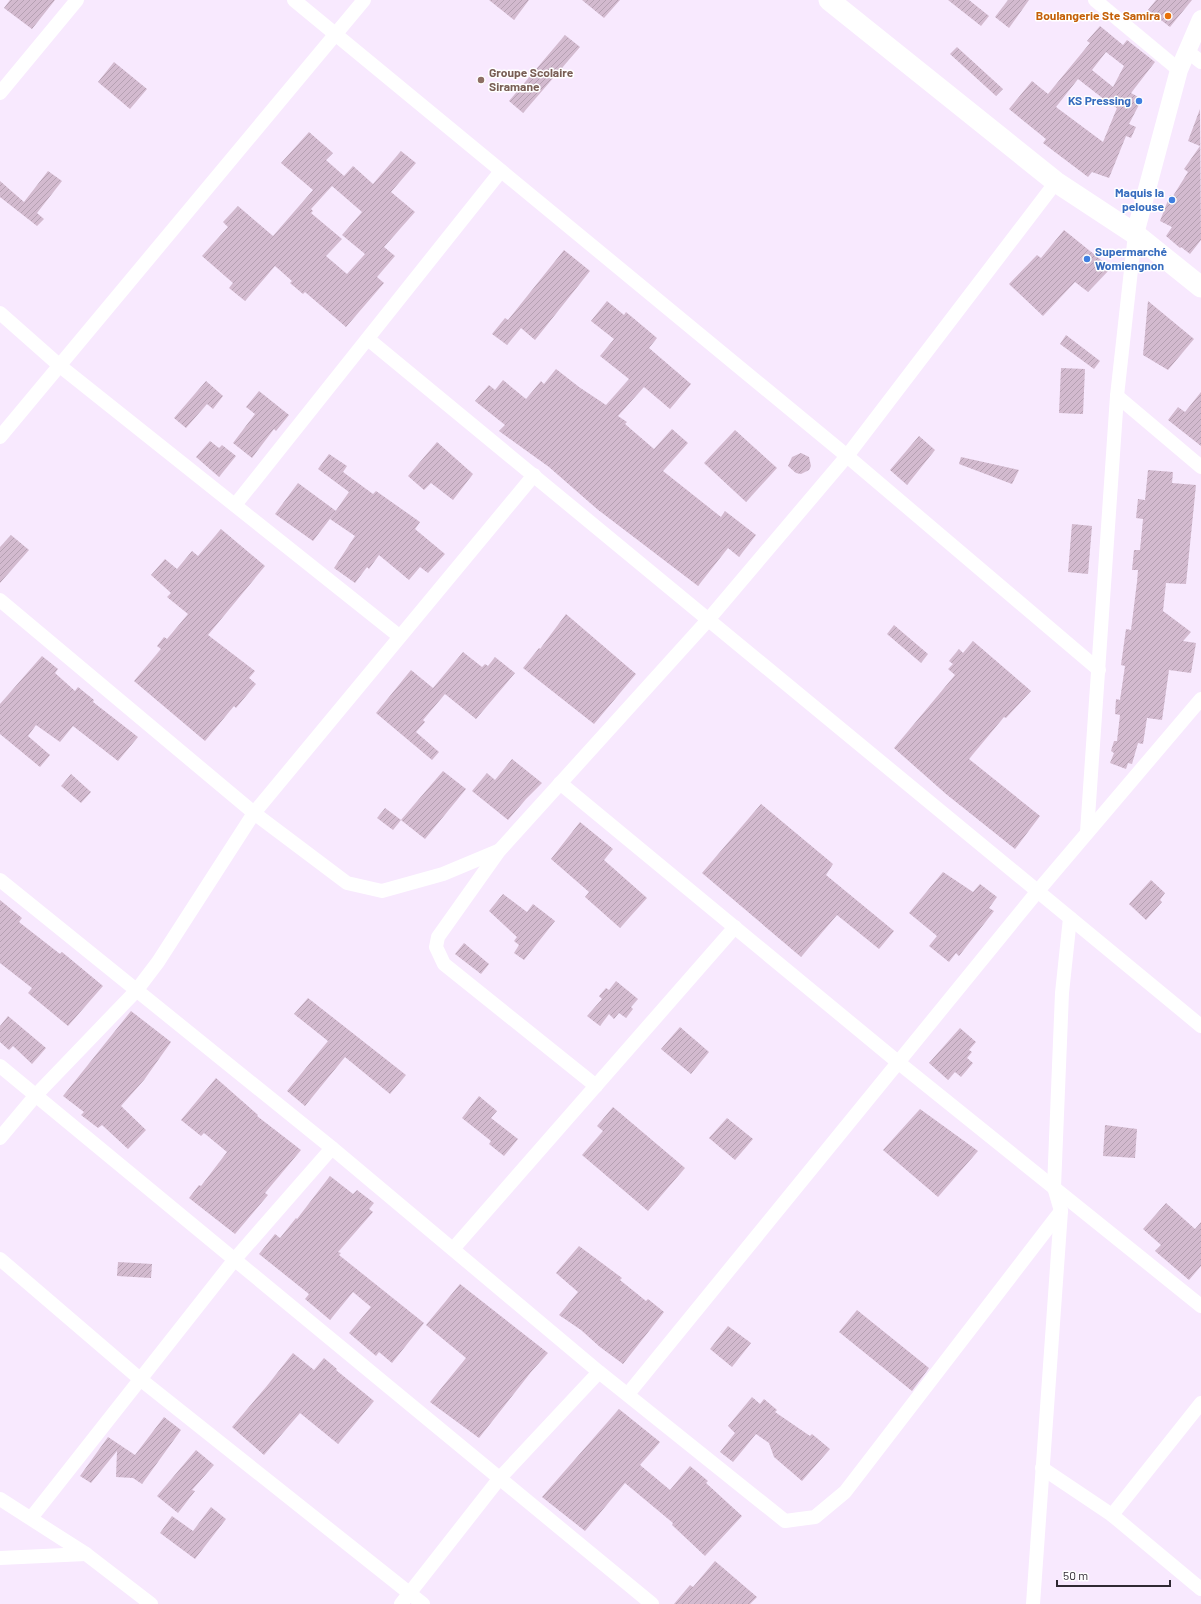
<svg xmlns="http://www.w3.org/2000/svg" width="1201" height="1604" font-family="Barlow,sans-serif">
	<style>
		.building { fill: url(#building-hatch); fill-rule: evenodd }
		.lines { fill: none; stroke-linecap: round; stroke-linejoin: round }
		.minor { stroke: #fff; stroke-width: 14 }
		.tertiary { stroke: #fff; stroke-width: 18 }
		.secondary { stroke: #fff; stroke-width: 21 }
		.food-dot { fill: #e8710a; stroke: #fff; stroke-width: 1.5 }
		.education-dot { fill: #8d6e63; stroke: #fff; stroke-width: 1.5 }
		.shop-dot { fill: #3f7fe0; stroke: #fff; stroke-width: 1.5 }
		.labels { text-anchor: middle; stroke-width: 3; stroke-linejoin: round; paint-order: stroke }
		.food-label { font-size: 12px; font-weight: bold; fill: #c56008; stroke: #fff; text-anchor: end }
		.education-label { font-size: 12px; font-weight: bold; fill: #785e54; stroke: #fff; text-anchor: start }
		.shop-label { font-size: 12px; font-weight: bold; fill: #366cbe; stroke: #fff; text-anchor: end }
	</style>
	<defs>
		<pattern id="building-hatch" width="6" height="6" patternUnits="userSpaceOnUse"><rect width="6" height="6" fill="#d3bacf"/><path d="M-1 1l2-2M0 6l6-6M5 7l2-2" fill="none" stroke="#b5a0b2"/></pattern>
	</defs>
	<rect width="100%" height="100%" fill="#f8e9fe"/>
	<g class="building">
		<path d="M10 0H55L32 29 4 8Z"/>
		<path d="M489 0H529L514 20Z"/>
		<path d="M582 0H620L604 18Z"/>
		<path d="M948 0H969L989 16 981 26Z"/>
		<path d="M1008 0H1029L1009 28 995 17Z"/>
		<path d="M1156 0H1192L1170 27 1148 10Z"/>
		<path d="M1100 26 1123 45 1127 40 1155 62 1131 93 1142 99 1129 124 1136 127 1131 138 1126 136 1109 178 1092 172 1088 177 1043 143 1046 139 1009 109 1032 81 1048 94 1090 43 1087 41ZM1106 52 1124 66 1113 87 1092 70ZM1078 79 1105 100V101L1117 108 1103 142 1056 107Z"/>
		<path d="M565 35 580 47 523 113 509 101Z"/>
		<path d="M957 47 1003 89 996 96 950 54Z"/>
		<path d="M114 62 147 89 130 109 98 82Z"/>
		<path d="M1200 109 1201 240 1190 254 1181 247 1180 248 1166 236 1172 227 1160 221 1170 195 1173 196 1188 172 1184 169 1200 146 1188 141Z"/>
		<path d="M309 132 333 153 326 160 344 176 353 166 373 184 401 151 416 163 391 192 415 212 384 247 395 256 377 277 384 283 346 327 305 292 303 294 290 283 292 281 275 266 245 301 229 288 233 283 202 256 228 227 223 222 238 206 273 236 313 190 281 163ZM332 186 362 212 342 235 365 254 347 274 326 256 342 239 311 213 313 211 311 209Z"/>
		<path d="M48 171 62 181 37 213 44 219 37 226 0 197V181L24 202Z"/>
		<path d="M1064 230 1111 268 1088 292 1075 282 1043 316 1009 284 1037 255 1041 258Z"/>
		<path d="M564 250 590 271 535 340 521 328 507 345 492 334 505 318 508 320Z"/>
		<path d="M607 301 624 315 626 312 657 338 649 348 691 384 670 409 644 387 618 416 627 422 625 424 654 449 672 429 688 443 663 471 721 517 725 511 756 535 739 557 728 548 698 586 597 509 549 467 499 431 505 425 475 401 489 385 495 390 503 380 526 399 541 381 544 384 556 369 579 387 606 405 629 379 600 356 614 339 591 321Z"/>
		<path d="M1148 301 1194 339 1168 370 1143 355Z"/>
		<path d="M1066 335 1100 361 1094 369 1060 344Z"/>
		<path d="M1061 368 1085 369 1083 414 1059 413Z"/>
		<path d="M206 381 223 396 213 409 207 404 186 428 174 418Z"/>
		<path d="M259 391 289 415 276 431 274 429 252 458 233 443 255 414 246 407Z"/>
		<path d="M1201 392V446L1168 420 1178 407 1185 412Z"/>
		<path d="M735 430 777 468 746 502 704 463Z"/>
		<path d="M919 436 935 450 907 485 890 470Z"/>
		<path d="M210 441 219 448 222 445 236 456 219 477 196 457Z"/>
		<path d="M437 442 473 474 453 500 431 483 424 490 408 476Z"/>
		<path d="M801 453 809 457 811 466 809 470 801 474 796 473 788 466 792 457Z"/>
		<path d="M329 454 347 466 343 472 373 494 376 491 420 522 415 529 445 554 428 573 420 567 409 580 379 555 369 569 367 567 355 583 334 568 355 536 330 519 349 492 318 469Z"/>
		<path d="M961 457 1019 470 1012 484 959 464Z"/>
		<path d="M1148 470 1173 472 1172 483 1196 485 1186 584 1166 583 1163 611 1191 632 1183 641 1196 643 1191 673 1169 670 1162 720 1147 718 1143 744 1138 743 1132 764 1128 763 1126 769 1110 763 1114 753 1111 751 1114 741H1117L1120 715 1115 714 1116 699 1120 700 1125 666 1121 665 1126 629 1131 630 1137 582 1138 570H1132L1134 550H1140L1143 519 1136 518 1138 499 1145 500Z"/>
		<path d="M298 483 336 511 313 541 275 514Z"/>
		<path d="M1072 524 1092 526 1088 574 1068 572Z"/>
		<path d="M221 529 265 566 208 635 255 671 249 678 256 684 236 708 234 706 205 741 134 681 161 649 157 646 164 637 167 639 188 614 167 597 171 593 151 575 165 559 177 569 192 551 198 556Z"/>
		<path d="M11 535 29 550 0 583V547Z"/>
		<path d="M566 614 636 674 594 724 523 668 539 648 540 649Z"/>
		<path d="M894 625 928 654 921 663 887 634Z"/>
		<path d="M973 641 1031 691 1006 718 1004 717 969 759 1040 816 1015 849 946 794 894 748 955 675 948 669 953 664 949 661 959 649 963 653Z"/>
		<path d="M463 652 482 667 485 664 488 666 495 657 515 673 476 719 445 694 423 720 425 722 416 732 439 752 432 760 376 713 411 670 433 688Z"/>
		<path d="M42 656 58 669 55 673 75 691 78 687 94 700 93 702 138 737 118 761 73 726 60 742 36 725 28 736 50 755 40 767 0 734V704Z"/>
		<path d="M512 759 542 783 526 799 508 820 472 791 487 773 495 780Z"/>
		<path d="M443 771 466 789 425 839 401 820Z"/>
		<path d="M71 774 91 792 81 803 61 786Z"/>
		<path d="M761 804 833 864 826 875 894 931 879 949 837 915 801 957 702 873Z"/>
		<path d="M385 808 401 820 393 830 377 818Z"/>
		<path d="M580 822 613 849 604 860 647 898 620 928 585 897 589 892 551 859Z"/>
		<path d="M943 872 973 892 980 884 997 897 989 908 994 911 959 956 956 953 949 962 929 946 937 936 909 913Z"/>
		<path d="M1151 880 1165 893 1160 900 1162 902 1146 920 1129 904Z"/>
		<path d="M503 894 527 912 533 904 555 921 524 960 514 953 519 945 514 941 517 937 489 911Z"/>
		<path d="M0 900 22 918 19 922 60 954 62 952 103 986 68 1026 28 993 32 988 0 963Z"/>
		<path d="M464 943 489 964 481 974 455 954Z"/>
		<path d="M616 981 638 999 631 1007 633 1009 626 1018 619 1013 614 1019 609 1014 600 1026 587 1016 602 999 599 996 606 988 609 990Z"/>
		<path d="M308 998 406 1075 390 1094 345 1057 305 1106 287 1091 328 1041 294 1014Z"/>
		<path d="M131 1011 171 1042 144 1080 121 1106 146 1130 128 1149 102 1125 98 1128 81 1115 84 1112 63 1096Z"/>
		<path d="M8 1016 46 1048 32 1064 13 1046 9 1050 0 1042V1026Z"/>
		<path d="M680 1027 709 1052 691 1074 661 1049Z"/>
		<path d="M960 1028 976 1042 969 1050 972 1052 967 1058 973 1063 961 1077 955 1072 948 1080 929 1063Z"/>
		<path d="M216 1078 258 1115 257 1116 301 1150 265 1193 268 1195 235 1234 189 1198 199 1185 201 1186 227 1152 204 1133 201 1136 181 1120Z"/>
		<path d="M479 1096 497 1111 491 1118 518 1139 504 1156 489 1144 491 1141 462 1118Z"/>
		<path d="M613 1107 685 1168 648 1211 582 1155 603 1131 597 1126Z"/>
		<path d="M920 1109 978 1151 938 1197 883 1150Z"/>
		<path d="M727 1118 753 1139 735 1160 709 1138Z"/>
		<path d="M1105 1125 1137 1129 1135 1158 1103 1156Z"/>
		<path d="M330 1176 353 1194 357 1190 374 1203 369 1209 373 1212 338 1252 341 1253 339 1255 424 1323 392 1363 379 1352 376 1356 349 1333 371 1307 353 1292 330 1320 305 1299 309 1294 259 1254 275 1234 280 1238 296 1218 297 1219Z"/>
		<path d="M1166 1203 1195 1229 1201 1222V1266L1189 1280 1155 1251 1161 1245 1143 1229Z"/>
		<path d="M579 1246 622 1278 620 1280 646 1301 648 1299 664 1312 623 1364 600 1347 581 1330 559 1315 578 1292 556 1273Z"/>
		<path d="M118 1262 152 1264 151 1278 117 1276Z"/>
		<path d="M460 1284 548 1353 531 1372 479 1438 430 1402 466 1358 426 1325Z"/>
		<path d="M857 1310 929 1368 912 1391 839 1332Z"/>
		<path d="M728 1326 751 1343 732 1367 710 1349Z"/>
		<path d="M293 1353 314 1370 324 1358 337 1369 336 1370 374 1401 338 1444 300 1413 264 1455 232 1427 266 1387Z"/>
		<path d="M752 1397 760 1404 764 1399 777 1410 775 1412 810 1436 812 1434 830 1449 802 1481 774 1457 769 1443 756 1434 733 1462 720 1452 735 1433 728 1426Z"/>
		<path d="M619 1409 660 1442 640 1465 670 1490 690 1466 708 1481 706 1483 742 1516 705 1556 672 1525 673 1523 625 1483 585 1531 542 1497Z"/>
		<path d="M164 1417 181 1430 142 1484 133 1478 116 1477 117 1451 91 1483 80 1476 108 1437 135 1455Z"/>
		<path d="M196 1450 214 1465 192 1490 195 1491 178 1513 157 1496Z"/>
		<path d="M211 1507 226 1519 195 1559 160 1533 172 1516 193 1531Z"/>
		<path d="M715 1561 757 1597 750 1604H674L690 1585 693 1587Z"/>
	</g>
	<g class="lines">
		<g class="minor">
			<path d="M294 0 847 456 1099 670"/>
			<path d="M1095 0 1179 70"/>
			<path d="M1187 51 1201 62"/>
			<path d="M0 93 77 0"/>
			<path d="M0 313 60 366 399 636"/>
			<path d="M368 339 1201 1026"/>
			<path d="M1117 396 1201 467"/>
			<path d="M0 437 364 0"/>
			<path d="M235 505 501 171"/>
			<path d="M0 600 254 813 347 883 382 891 443 874 498 851"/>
			<path d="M560 783 899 1063 1201 1306"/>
			<path d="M1087 832 1117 396 1135 234"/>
			<path d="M0 880 332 1148 599 1372 785 1521 815 1517 845 1492 1061 1211"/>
			<path d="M0 1066 652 1604"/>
			<path d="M596 1086 444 964 436 947 438 937 499 851 708 620 847 456 1056 182"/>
			<path d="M0 1138 36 1095 136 991 158 962 254 813 534 475"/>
			<path d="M453 1249 735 927"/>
			<path d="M0 1259 140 1379 423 1604"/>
			<path d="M628 1394 1037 892 1201 699"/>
			<path d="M1042 1468 1112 1515 1201 1589"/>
			<path d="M0 1499 86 1554 151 1604"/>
			<path d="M1112 1515 1201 1403"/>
			<path d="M31 1518 235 1259 332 1148"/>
			<path d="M0 1558 86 1554"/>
			<path d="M401 1604 499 1479 599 1372"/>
			<path d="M1033 1604 1061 1211 1054 1187 1062 993 1070 918"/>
		</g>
		<path class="tertiary" d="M1135 234 1179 70 1201 19"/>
		<path class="secondary" d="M829 0 1056 182 1135 234 1201 287"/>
	</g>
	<circle class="food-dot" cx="1168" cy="16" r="4"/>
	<circle class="education-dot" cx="481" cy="80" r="4"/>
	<g class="shop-dot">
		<circle cx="1139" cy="101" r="4"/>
		<circle cx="1172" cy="200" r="4"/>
		<circle cx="1087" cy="259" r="4"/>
	</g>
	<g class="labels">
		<g class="food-label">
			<text x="1160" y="20">Boulangerie Ste Samira</text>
		</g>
		<g class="education-label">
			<text x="489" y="77">Groupe Scolaire<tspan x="489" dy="14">Siramane</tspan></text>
		</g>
		<g class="shop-label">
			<text x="1131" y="105">KS Pressing</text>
			<text x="1164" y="197">Maquis la<tspan x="1164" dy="14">pelouse</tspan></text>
			<text x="1095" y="256" text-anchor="start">Supermarché<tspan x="1095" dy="14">Womiengnon</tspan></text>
		</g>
	</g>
	<path d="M1057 1580v6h113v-6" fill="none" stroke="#302933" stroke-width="2"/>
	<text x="1063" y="1580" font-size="12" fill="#302933" stroke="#ffffff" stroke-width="3" paint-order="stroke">50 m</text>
</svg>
